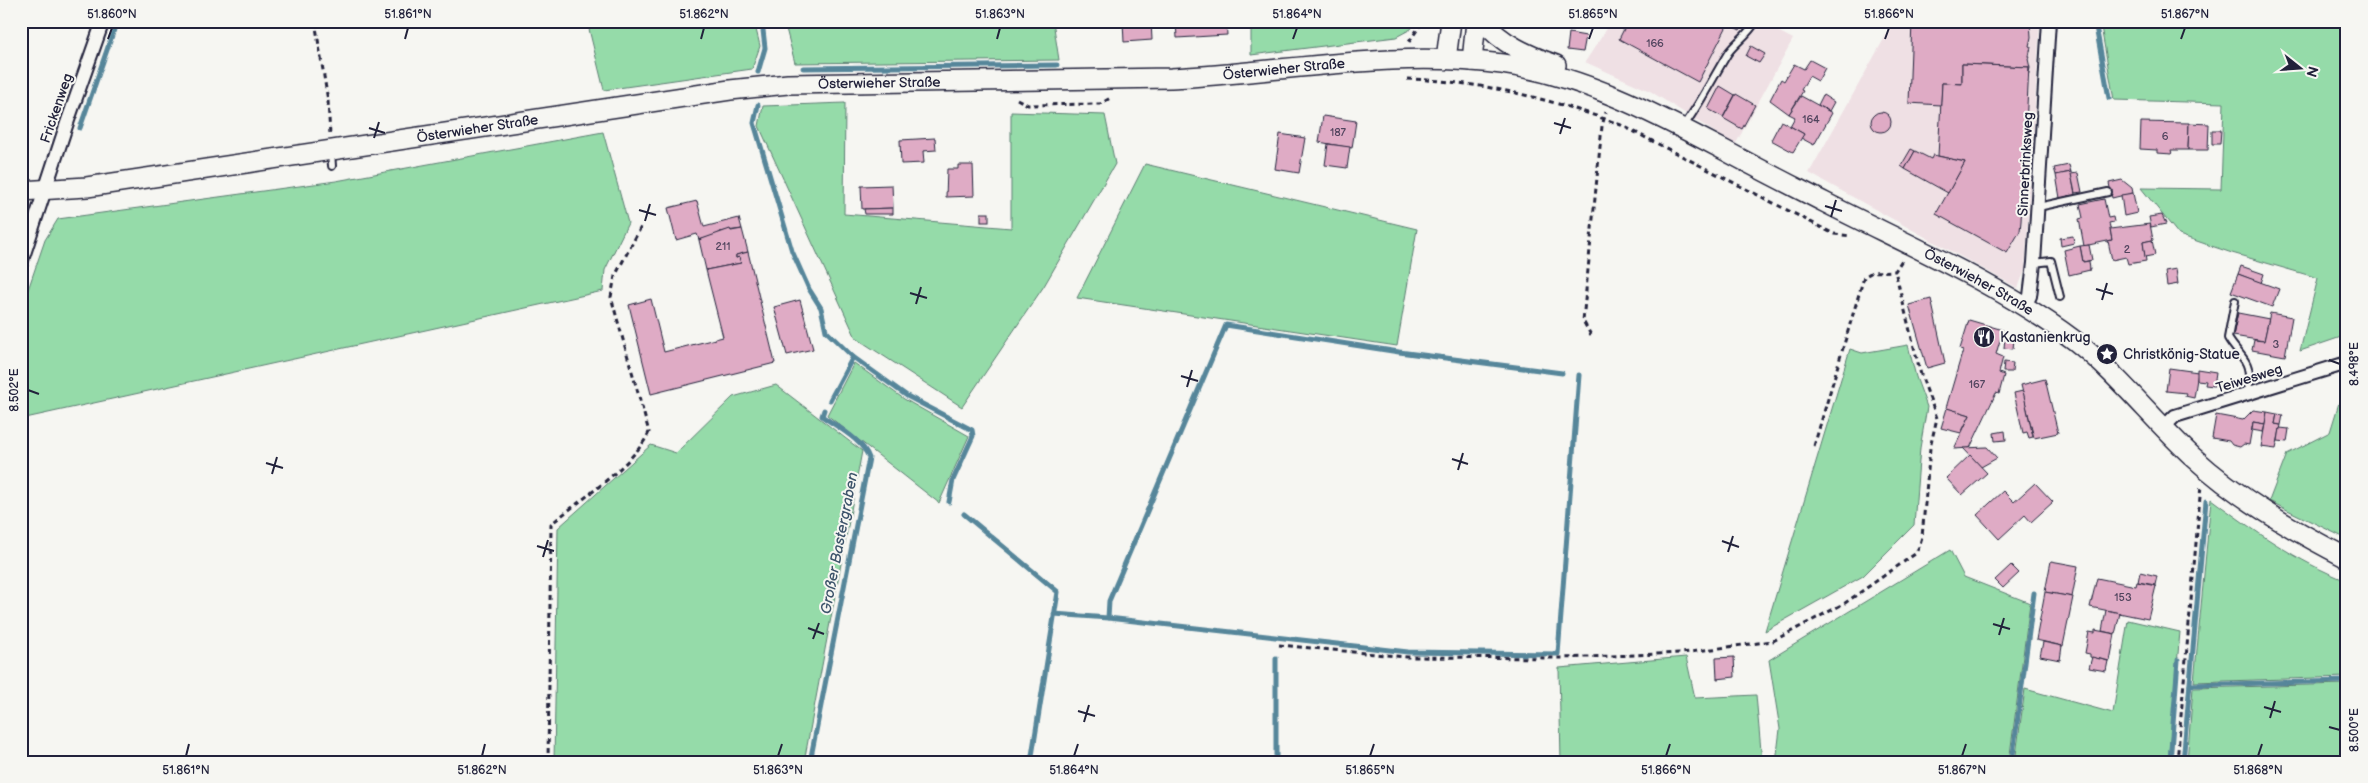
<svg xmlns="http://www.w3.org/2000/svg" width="2368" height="783" font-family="'Balsamiq Sans',sans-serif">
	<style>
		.built { fill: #efe0e4 }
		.green { fill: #95dba9; stroke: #5c7e72 }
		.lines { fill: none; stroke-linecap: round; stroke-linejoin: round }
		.stream { stroke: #57869a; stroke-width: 5 }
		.building { fill: #dfabc5; stroke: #22223b }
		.lane-casing { stroke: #22223b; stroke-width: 10 }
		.street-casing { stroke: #22223b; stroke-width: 16 }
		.secondary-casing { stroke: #22223b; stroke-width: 22 }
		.path { stroke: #22223b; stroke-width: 3; stroke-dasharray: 5 4; stroke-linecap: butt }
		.lane { stroke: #f6f6f2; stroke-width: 6 }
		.street { stroke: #f6f6f2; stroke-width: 12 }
		.secondary { stroke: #f6f6f2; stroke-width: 19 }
		.ticks { fill: none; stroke: #22223b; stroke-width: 2 }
		.labels { text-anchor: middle; stroke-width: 4; stroke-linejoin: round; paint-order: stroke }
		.number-label { font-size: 11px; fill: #51445e }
		.street-label { font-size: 14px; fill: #22223b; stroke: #f6f6f2 }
		.poi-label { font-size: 14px; fill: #22223b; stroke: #f6f6f2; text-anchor: start }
		.water-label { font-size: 15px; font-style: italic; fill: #3d546b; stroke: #f6f6f2 }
		.neatline { fill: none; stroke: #22223b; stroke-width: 2 }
		.ticks-label { font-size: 12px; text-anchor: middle; fill: #22223b }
	</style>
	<rect width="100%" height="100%" fill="#f6f6f2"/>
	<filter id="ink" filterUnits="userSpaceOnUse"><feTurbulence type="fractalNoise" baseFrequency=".02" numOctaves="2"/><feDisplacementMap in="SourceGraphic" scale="10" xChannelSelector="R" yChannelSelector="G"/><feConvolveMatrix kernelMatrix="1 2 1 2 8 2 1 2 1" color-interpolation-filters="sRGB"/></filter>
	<g filter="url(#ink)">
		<g class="built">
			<path d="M1612 21H1773L1770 27 1793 39 1735 145 1650 91 1585 62Z"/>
			<path d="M1894 21H2040L2025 270 2018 288 1809 173Z"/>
		</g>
		<g class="green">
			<path d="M587 21H754L760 46 752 69 604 90Z"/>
			<path d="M784 21H1053L1059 60 795 63Z"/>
			<path d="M1251 21H1417L1411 29 1396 37 1251 55Z"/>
			<path d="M2100 21H2347V335L2300 351 2318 278 2232 253 2179 235 2141 188 2221 189 2224 103 2114 100Z"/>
			<path d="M845 103 844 214 1011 228V112L1105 115 1115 164 1044 286 962 407 856 338 759 126 763 106Z"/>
			<path d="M603 132 628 223 605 270 603 291 21 419V310L45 240 58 219 336 181Z"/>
			<path d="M1145 164 1417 229 1397 346 1077 298Z"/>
			<path d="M1908 345 1916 377 1927 407 1920 448 1914 525 1863 576 1765 631 1850 349 1862 353Z"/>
			<path d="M854 363 904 399 969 436 939 503 827 415Z"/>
			<path d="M2347 377V539L2269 501 2287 454 2330 432Z"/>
			<path d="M776 385 862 451 804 762H554L558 528 651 445 676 453 733 397Z"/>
			<path d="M2211 499C2253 530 2298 562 2347 581V677L2194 682Z"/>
			<path d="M1950 550 1964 577 2030 603 2009 762H1776L1780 729 1769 660Z"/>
			<path d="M2128 620 2180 632 2168 762H2015L2025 689 2113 713Z"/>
			<path d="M1686 657 1695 698 1756 695 1762 762H1561L1559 668Z"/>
			<path d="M2347 684V762H2187L2193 688Z"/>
		</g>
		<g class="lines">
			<g class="stream">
				<path d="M2095 21 2109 98"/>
				<path d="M803 68 1057 65"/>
				<path d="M758 72 765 48 762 21"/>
				<path d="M758 105 754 123 792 251 809 289 821 308 826 331 853 357 830 400"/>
				<path d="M80 128 117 21"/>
				<path d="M21 169 24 174"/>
				<path d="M853 357 907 396 972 430 973 436 953 480 949 502"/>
				<path d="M964 514 1058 592 1031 762"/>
				<path d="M1054 614 1108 618 1408 652 1558 654 1579 375"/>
				<path d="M1108 618 1109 601 1226 325 1399 352 1562 373"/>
				<path d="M2190 685 2347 681"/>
				<path d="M810 762 869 458C863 440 837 427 822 416L824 410"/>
				<path d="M1276 762V658"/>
				<path d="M2012 762 2034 593"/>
				<path d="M2170 762 2178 660"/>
				<path d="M2183 762 2206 501"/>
			</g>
		</g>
		<g class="building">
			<path d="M1123 21H1151L1152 40 1124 42Z"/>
			<path d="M1176 21H1226L1227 35 1177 38Z"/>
			<path d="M1628 21H1745L1740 30 1728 24 1698 82 1619 39Z"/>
			<path d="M1912 21H2030L2031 37 2029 46 2031 47 2029 56 2030 58 2028 59 2030 68 2028 77 2029 67 1962 64V84L1942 83 1941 105 1909 103Z"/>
			<path d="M1569 33 1586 36 1583 52 1567 50Z"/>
			<path d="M1751 46 1765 54 1759 63 1746 56Z"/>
			<path d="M1810 60 1825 68 1818 81 1809 76 1801 90 1803 91 1789 114 1770 100 1781 79 1784 81 1794 64 1804 69Z"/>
			<path d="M1962 64 2029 67 2021 221 2020 231 2007 253 1936 214 1965 162 1938 156 1942 83 1962 84Z"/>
			<path d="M1720 86 1735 95 1723 117 1708 109Z"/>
			<path d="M1736 94 1755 105 1742 129 1723 118Z"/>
			<path d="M1823 95 1834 102 1829 111 1818 105Z"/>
			<path d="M1801 96 1832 113 1814 145 1801 138 1804 134 1790 126 1795 117 1789 114Z"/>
			<circle cx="1881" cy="122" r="10"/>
			<path d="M1323 116 1356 121 1352 148 1319 142Z"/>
			<path d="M1781 121 1804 134 1793 152 1771 140Z"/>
			<path d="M2141 122 2189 123 2188 150H2171L2172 154 2157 153V150L2140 149Z"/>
			<path d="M2189 123 2209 124 2208 150H2188Z"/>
			<path d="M2212 130H2221L2220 144H2212Z"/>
			<path d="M1280 134 1305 138 1299 173 1275 169Z"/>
			<path d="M935 138 936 150 923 151 924 163 901 164 900 140Z"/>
			<path d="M1328 144 1350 147 1347 168 1325 165Z"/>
			<path d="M1911 149 1915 151 1905 169 1901 166Z"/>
			<path d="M1915 151 1931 159 1933 155 1965 162 1948 193 1905 169Z"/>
			<path d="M958 165H973L974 196 946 197 947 169H958Z"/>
			<path d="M2069 165 2071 172 2056 175 2054 168Z"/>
			<path d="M2071 172 2075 195 2060 198 2056 175Z"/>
			<path d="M2078 173 2082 192 2075 193 2071 174Z"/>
			<path d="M2122 180 2132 188 2133 193 2112 198 2109 183Z"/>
			<path d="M892 185 893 208 862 209 861 186Z"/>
			<path d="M2133 193 2137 213 2124 216 2121 195Z"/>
			<path d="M2104 199 2108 218 2113 217 2114 222 2109 223 2112 240 2084 246 2079 219 2083 218 2080 204Z"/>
			<path d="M697 201 704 227 739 218 742 229 719 232 720 234 699 240 697 234 676 240 668 208Z"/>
			<path d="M893 208V214H865L864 209Z"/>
			<rect x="981" y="213" width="8" height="9"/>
			<path d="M2162 215 2166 224 2151 227 2149 217Z"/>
			<path d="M2150 224 2153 240 2143 242 2146 261 2128 264 2126 257 2112 260 2108 241 2112 240 2110 229Z"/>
			<path d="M730 229 731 231 742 229 748 252 736 255V258L739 257 741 263 706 270 699 240Z"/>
			<path d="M2073 236 2074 243 2061 246 2060 238Z"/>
			<path d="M2152 240 2155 255 2145 257 2143 242Z"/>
			<path d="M2089 245 2092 260 2083 262 2080 246Z"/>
			<path d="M2080 246 2083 262 2089 261 2090 270 2069 275 2064 250Z"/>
			<path d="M748 252 775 363 651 394 629 305 651 299 664 352 723 337 706 270 741 263 739 257 736 258V255Z"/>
			<path d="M2241 266 2264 274 2261 283 2238 274Z"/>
			<path d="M2176 269 2178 284 2167 286 2165 271Z"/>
			<path d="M2238 274 2279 289 2272 307 2231 292Z"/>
			<path d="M1931 299 1945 363 1927 368 1909 305Z"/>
			<path d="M800 300 813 349 787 355 774 307Z"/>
			<path d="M2238 313 2269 319 2264 341 2233 336Z"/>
			<path d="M2270 313 2292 317 2285 356 2252 350 2254 340 2264 341Z"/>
			<path d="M1969 320 2003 330 1996 354 2003 357 1999 373 2004 375 1999 394 1996 393 1970 448 1954 449 1970 415 1946 408 1963 350 1960 349Z"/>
			<path d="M2005 338 2014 339 2013 349 2004 348Z"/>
			<path d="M2004 362 2013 363 2012 372H2003Z"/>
			<path d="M2169 368 2198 372 2194 398 2185 396 2186 393 2166 391Z"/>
			<path d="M2197 369 2216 372 2214 386 2205 385 2206 381 2197 380Z"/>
			<path d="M2045 379 2058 433 2034 438 2021 385Z"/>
			<path d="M2023 391 2033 437 2029 438 2027 432 2023 433 2014 393Z"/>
			<path d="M1947 408 1970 415 1961 433 1941 428Z"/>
			<path d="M2253 410 2267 412 2265 424 2253 422 2249 445 2244 444 2240 447 2232 445 2229 441 2212 438 2216 415 2243 420Z"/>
			<path d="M2267 412 2277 414 2275 424 2281 425 2276 449 2261 447Z"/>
			<path d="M2277 414 2283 415 2281 425 2275 424Z"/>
			<path d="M2253 422 2265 424 2263 432 2252 430Z"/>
			<path d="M2280 428 2289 429 2287 442 2278 441Z"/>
			<path d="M2005 431 2006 440 1995 441 1994 433Z"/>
			<path d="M1987 447 1997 458 1981 467 1963 448Z"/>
			<path d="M1970 455 1987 473 1962 495 1946 478Z"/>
			<path d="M2035 483 2053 502 2031 522 2025 515 1999 539 1977 515 2003 491 2014 502Z"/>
			<path d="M2051 561 2078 566 2072 597 2045 592Z"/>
			<path d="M2011 565 2019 573 2003 588 1995 580Z"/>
			<path d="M2140 572 2157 576 2155 585 2138 582Z"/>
			<path d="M2097 578 2136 586 2137 582 2156 586 2148 619 2090 607Z"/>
			<path d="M2045 592 2073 597 2063 646 2036 640Z"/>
			<path d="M2106 610 2120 613 2115 634 2102 631Z"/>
			<path d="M2095 630 2115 634 2110 661 2090 657V654L2085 653 2089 632 2095 633Z"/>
			<path d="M2043 642 2062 646 2060 660 2040 656Z"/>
			<path d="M1734 657 1735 677 1717 679 1716 658Z"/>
			<path d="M2092 657 2108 661 2106 671 2089 668Z"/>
		</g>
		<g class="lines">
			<g class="lane-casing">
				<g id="lane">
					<path d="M1686 123C1702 100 1714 76 1728 53 1736 42 1748 35 1756 21"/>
					<path d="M331 152 332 166"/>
					<path d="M2038 207 2108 192"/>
					<path d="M2034 263 2051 261 2060 297"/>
					<path d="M2235 301 2228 338C2233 347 2240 353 2245 361 2251 370 2249 384 2248 394"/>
				</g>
			</g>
			<g class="street-casing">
				<g id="street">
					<path d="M21 263 66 126 103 21"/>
					<path d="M2024 308 2030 296 2034 263 2049 21"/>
					<path d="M2164 427 2175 416 2347 363"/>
				</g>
			</g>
			<g class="secondary-casing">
				<g id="secondary">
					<path d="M1483 21C1501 44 1530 56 1556 65"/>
					<path d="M1446 59 1451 21"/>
					<path d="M1472 61 1476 21"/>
					<path id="s1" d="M21 191 87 187 730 90 788 84 1171 78C1281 73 1392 49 1502 64 1581 75 1654 113 1724 150 1757 168 1791 185 1824 202 1908 245 1998 283 2074 340 2118 374 2152 419 2192 456 2239 499 2291 529 2347 558"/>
				</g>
			</g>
			<g class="path">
				<path d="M315 21 328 101 330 135"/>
				<path d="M1409 42 1423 21"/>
				<path d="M1407 79C1481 81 1552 99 1621 125L1834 234 1851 236"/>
				<path d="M1017 99 1028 105 1100 104 1112 97"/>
				<path d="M1591 335 1583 321 1602 126 1606 112"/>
				<path d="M1814 446 1864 277 1872 272 1895 271 1902 260"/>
				<path d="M1279 645 1407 657 1563 658 1682 653 1773 641 1845 603 1915 554 1919 547 1922 537 1930 448 1937 418 1921 375 1895 271"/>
				<path d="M548 762 551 524C578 502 637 462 649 432L611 297 615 276 642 225"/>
				<path d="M2177 762 2201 485"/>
			</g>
			<use href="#lane" class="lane"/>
			<use href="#street" class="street"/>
			<use href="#secondary" class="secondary"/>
		</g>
	</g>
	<path class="ticks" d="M108 39 112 28M405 39 408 28M701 39 704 28M997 39 1000 28M1293 39 1297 28M1589 39 1593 28M1885 39 1889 28M2181 39 2185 28M1554 123 1571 128M369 128 385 133M1560 134 1565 118M374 138 379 122M1825 206 1842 211M639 210 656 215M1831 217 1836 200M645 221 650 204M2096 289 2113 294M910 293 927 298M2102 300 2107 283M916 304 921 287M2329 360 2340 364M1181 376 1198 381M1187 387 1192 370M28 390 39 394M1452 459 1468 464M266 463 283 468M1458 470 1463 453M272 474 277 457M1722 541 1739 547M537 546 554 551M1728 552 1733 536M543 557 548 540M1993 624 2010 629M808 628 824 634M1999 635 2004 618M813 639 819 623M2264 707 2281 712M1078 711 1095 716M2270 718 2275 701M1084 722 1089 705M2329 727 2340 730M186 756 189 744M482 756 485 744M778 756 782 744M1074 756 1078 744M1370 756 1374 744M1666 756 1670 744M1962 756 1966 744M2258 756 2262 744"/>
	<defs>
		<g id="restaurant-disc" transform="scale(1.125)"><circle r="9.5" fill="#22223b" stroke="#f6f6f2"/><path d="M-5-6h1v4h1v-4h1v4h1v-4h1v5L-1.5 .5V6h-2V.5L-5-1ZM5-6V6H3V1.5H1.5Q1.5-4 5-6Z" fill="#fff"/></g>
		<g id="sight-disc" transform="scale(1.125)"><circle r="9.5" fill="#22223b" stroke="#f6f6f2"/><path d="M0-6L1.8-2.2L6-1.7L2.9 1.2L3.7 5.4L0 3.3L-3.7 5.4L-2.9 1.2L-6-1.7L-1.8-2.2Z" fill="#fff"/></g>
	</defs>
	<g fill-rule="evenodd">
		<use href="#restaurant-disc" x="1984" y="337"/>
		<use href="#sight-disc" x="2107" y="354"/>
	</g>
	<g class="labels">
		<g class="number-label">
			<text x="1655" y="47">166</text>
			<text x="1811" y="123">164</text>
			<text x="1338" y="136">187</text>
			<text x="2165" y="140">6</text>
			<text x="723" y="250">211</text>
			<text x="2127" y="253">2</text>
			<text x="2276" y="348">3</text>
			<text x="1977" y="388">167</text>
			<text x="2123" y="601">153</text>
		</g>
		<g class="street-label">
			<text dy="5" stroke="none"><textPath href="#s1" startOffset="1271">Österwieher Straße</textPath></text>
			<text dy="5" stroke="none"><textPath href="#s1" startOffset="866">Österwieher Straße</textPath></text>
			<text transform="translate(56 108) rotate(-71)" y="5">Frickenweg</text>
			<text dy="5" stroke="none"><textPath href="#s1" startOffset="461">Österwieher Straße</textPath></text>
			<text transform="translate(2025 164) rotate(-87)" y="5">Sinnerbrinksweg</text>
			<text dy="5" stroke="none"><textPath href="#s1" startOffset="2016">Österwieher Straße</textPath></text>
			<text transform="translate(2249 378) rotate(-17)" y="5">Teiwesweg</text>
		</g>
		<g class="poi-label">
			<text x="2000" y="342">Kastanienkrug</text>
			<text x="2123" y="359">Christkönig-Statue</text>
		</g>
		<g class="water-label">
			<text transform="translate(839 543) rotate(-79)" y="5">Großer Bastergraben</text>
		</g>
	</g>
	<rect width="2368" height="783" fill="none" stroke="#f6f6f2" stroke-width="55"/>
	<g transform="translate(2300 68) rotate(107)" stroke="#f6f6f2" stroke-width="4" paint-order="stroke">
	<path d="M0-4L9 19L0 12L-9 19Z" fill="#22223b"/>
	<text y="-8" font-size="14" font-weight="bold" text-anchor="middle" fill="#22223b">N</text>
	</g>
	<rect x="28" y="28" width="2312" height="728" class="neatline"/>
	<g class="ticks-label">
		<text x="112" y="18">51.860°N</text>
		<text x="408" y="18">51.861°N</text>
		<text x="704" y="18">51.862°N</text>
		<text x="1000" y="18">51.863°N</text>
		<text x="1297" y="18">51.864°N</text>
		<text x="1593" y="18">51.865°N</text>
		<text x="1889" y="18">51.866°N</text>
		<text x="2185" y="18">51.867°N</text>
		<text transform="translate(2354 364) rotate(-90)" y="4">8.498°E</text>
		<text transform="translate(14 390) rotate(-90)" y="4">8.502°E</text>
		<text transform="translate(2354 730) rotate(-90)" y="4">8.500°E</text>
		<text x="186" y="774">51.861°N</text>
		<text x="482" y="774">51.862°N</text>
		<text x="778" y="774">51.863°N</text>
		<text x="1074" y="774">51.864°N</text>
		<text x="1370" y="774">51.865°N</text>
		<text x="1666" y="774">51.866°N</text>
		<text x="1962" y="774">51.867°N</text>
		<text x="2258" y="774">51.868°N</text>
	</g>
</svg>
